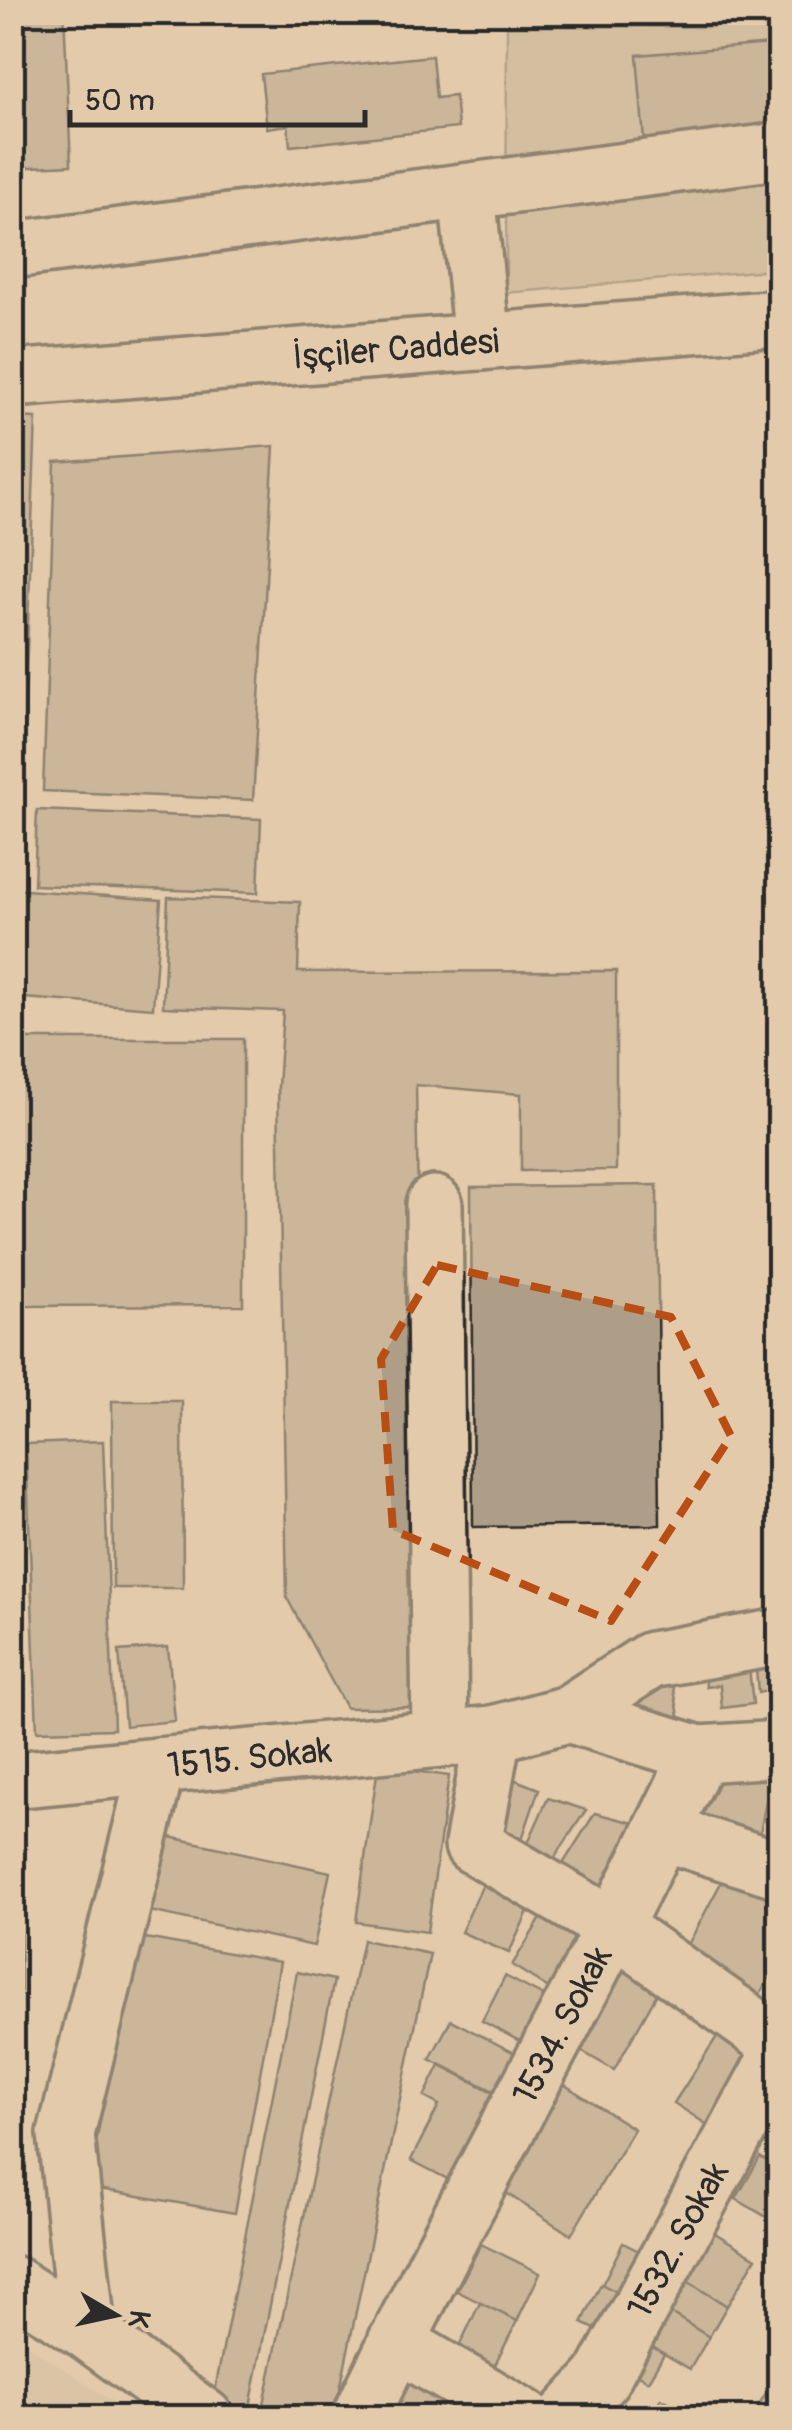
<svg xmlns="http://www.w3.org/2000/svg" width="792" height="2430" font-family="Pangolin,sans-serif">
	<style>
		.built { fill: #d3bda0 }
		.green { fill: #c4b095; stroke: #786e60; stroke-width: 2.5 }
		.building { fill: #af9e87; stroke: #2b2b2b; stroke-width: 2.5 }
		.lines { fill: none; stroke-linecap: round; stroke-linejoin: round }
		.minor-casing { stroke: #2b2b2b; stroke-width: 62 }
		.minor { stroke: #e2caaa; stroke-width: 55 }
		.marked { fill: none; stroke: #b94e14; stroke-width: 8; stroke-dasharray: 20 12; stroke-linejoin: round }
		.labels { text-anchor: middle; stroke-width: 8; stroke-linejoin: round; paint-order: stroke }
		.street-label { font-size: 35px; fill: #2b2b2b; stroke: #e2caaa }
	</style>
	<rect width="100%" height="100%" fill="#e2caaa"/>
	<filter id="ink" filterUnits="userSpaceOnUse"><feTurbulence type="fractalNoise" baseFrequency=".01" numOctaves="2"/><feDisplacementMap in="SourceGraphic" scale="20" xChannelSelector="R" yChannelSelector="G"/><feConvolveMatrix kernelMatrix="1 2 1 2 8 2 1 2 1" color-interpolation-filters="sRGB"/></filter>
	<g filter="url(#ink)">
		<path class="built" d="M12 2335H13L136 2417H13Z"/>
		<path class="green" d="M715 13H779V269L506 293 507 26 713 27Z"/>
		<g class="building">
			<path d="M12 12H64L71 165 12 168Z"/>
			<path d="M510 12H650L649 23 510 18Z"/>
			<path d="M771 44 777 131 644 141 637 55Z"/>
			<path d="M432 56 436 98 455 96 458 128 290 146 288 125 267 128 261 74Z"/>
			<path d="M12 417 36 418 18 881 12 880Z"/>
			<path d="M274 446 253 800 43 791 55 462Z"/>
			<path d="M37 810 261 819 258 893 34 885Z"/>
			<path d="M12 889 161 900 153 1008 12 997Z"/>
			<path d="M168 897 300 902 298 972 616 971V1170L521 1171V1094L416 1085 426 1707 346 1708 287 1598 278 1087 283 1011 163 1007Z"/>
			<path d="M12 1039H243V1305L12 1306Z"/>
			<path d="M657 1185 660 1525 473 1527 471 1187Z"/>
			<path d="M112 1401H182L183 1588H113Z"/>
			<path d="M103 1441 114 1729 37 1731 26 1444Z"/>
			<path d="M168 1647 175 1721 125 1726 119 1651Z"/>
			<path d="M747 1651 753 1704 722 1708 720 1685 706 1687 703 1655Z"/>
			<path d="M780 1653V1688L758 1693 755 1657Z"/>
			<path d="M670 1669 680 1721 644 1728 634 1676Z"/>
			<path d="M378 1766 449 1776 427 1932 356 1922Z"/>
			<path d="M710 1768 772 1769 758 1844 692 1809Z"/>
			<path d="M505 1776 539 1789 520 1845 484 1833Z"/>
			<path d="M548 1798 586 1810 546 1871 522 1856Z"/>
			<path d="M774 1812H780V1858L764 1852Z"/>
			<path d="M595 1813 646 1826 608 1902 556 1875Z"/>
			<path d="M12 1818H20L21 2023H12Z"/>
			<path d="M152 1833 330 1872 314 1946 136 1908Z"/>
			<path d="M732 1862 780 1887V1959L756 2001 682 1956Z"/>
			<path d="M487 1876 534 1898 509 1953 461 1932Z"/>
			<path d="M548 1907 591 1933 555 1992 512 1965Z"/>
			<path d="M134 1936 280 1962 235 2213 88 2187Z"/>
			<path d="M363 1940 430 1954 334 2418H261Z"/>
			<path d="M617 1957 663 1983 614 2070 569 2044Z"/>
			<path d="M297 1972 334 1980 248 2417 211 2410Z"/>
			<path d="M505 1976 549 1999 525 2044 482 2021Z"/>
			<path d="M451 2020 524 2058 504 2096 430 2059Z"/>
			<path d="M727 2021 762 2045 709 2126 674 2103Z"/>
			<path d="M440 2065 508 2100 463 2187 411 2160 439 2105 424 2097Z"/>
			<path d="M557 2080 634 2129 571 2235 495 2186Z"/>
			<path d="M760 2157 780 2169V2225L736 2199Z"/>
			<path d="M710 2230 756 2258 727 2306 682 2278Z"/>
			<path d="M623 2243 657 2260 637 2302 602 2285Z"/>
			<path d="M481 2244 540 2273 517 2321 457 2291Z"/>
			<path d="M682 2278 727 2306 709 2337 664 2309Z"/>
			<path d="M601 2284 637 2302 618 2340 582 2323Z"/>
			<path d="M480 2303 517 2321 489 2377 453 2359Z"/>
			<path d="M664 2309 709 2337 690 2369 644 2342Z"/>
			<path d="M644 2342 664 2354 648 2381 628 2369Z"/>
			<path d="M399 2374 444 2403 434 2418H406L381 2401Z"/>
			<path d="M773 2381 780 2385V2418H751Z"/>
			<path d="M661 2398 682 2409 677 2418H651Z"/>
		</g>
		<g class="lines">
			<g class="minor-casing">
				<g id="minor">
					<path d="M467 192 482 342"/>
					<path d="M12 250 780 151"/>
					<path id="s1" d="M12 379 780 318"/>
					<path d="M434 1204 440 1739"/>
					<path d="M493 1734 473 1845 612 1926 780 2045"/>
					<path d="M699 1754 780 1749"/>
					<path d="M12 1780 157 1766"/>
					<path d="M662 1832 780 1870"/>
					<path d="M12 2284 87 2331 205 2418"/>
					<path id="s2" d="M87 2331 66 2134 157 1766 493 1734 568 1714 651 1660 780 1637"/>
					<path d="M396 2342 525 2418"/>
					<path id="s3" d="M360 2418C467 2193 593 1978 699 1754L568 1714"/>
					<path id="s4" d="M565 2418 602 2378 780 2052"/>
				</g>
			</g>
			<use href="#minor" class="minor"/>
		</g>
	</g>
	<path d="M0 0H792V2430H0ZM437 1265 671 1317 731 1436 611 1621 393 1530 381 1359Z" fill="#e2caaa" fill-opacity=".55" fill-rule="evenodd"/>
	<path class="marked" d="M437 1265 671 1317 731 1436 611 1621 393 1530 381 1359Z"/>
	<g class="labels">
		<g class="street-label">
			<text dy="12" stroke="none"><textPath href="#s1" startOffset="385">İşçiler Caddesi</textPath></text>
			<text dy="12" stroke="none"><textPath href="#s2" startOffset="670">1515. Sokak</textPath></text>
			<text dy="12" stroke="none"><textPath href="#s3" startOffset="442">1534. Sokak</textPath></text>
			<text dy="12" stroke="none"><textPath href="#s4" startOffset="212">1532. Sokak</textPath></text>
		</g>
	</g>
	<rect width="792" height="2430" fill="none" stroke="#e2caaa" stroke-width="50"/>
	<rect x="25" y="25" width="742" height="2380" fill="none" stroke="#2b2b2b" stroke-width="4" filter="url(#ink)"/>
	<g transform="translate(115 2315) rotate(99)" stroke="#e2caaa" stroke-width="8" paint-order="stroke">
	<path d="M0-8L18 38L0 25L-18 38Z" fill="#2b2b2b"/>
	<text y="-15" font-size="28" font-weight="bold" text-anchor="middle" fill="#2b2b2b">K</text>
	</g>
	<path d="M70 110v15h295v-15" fill="none" stroke="#2b2b2b" stroke-width="5"/>
	<text x="85" y="110" font-size="30" fill="#2b2b2b" stroke="#e2caaa" stroke-width="8" paint-order="stroke">50 m</text>
</svg>
